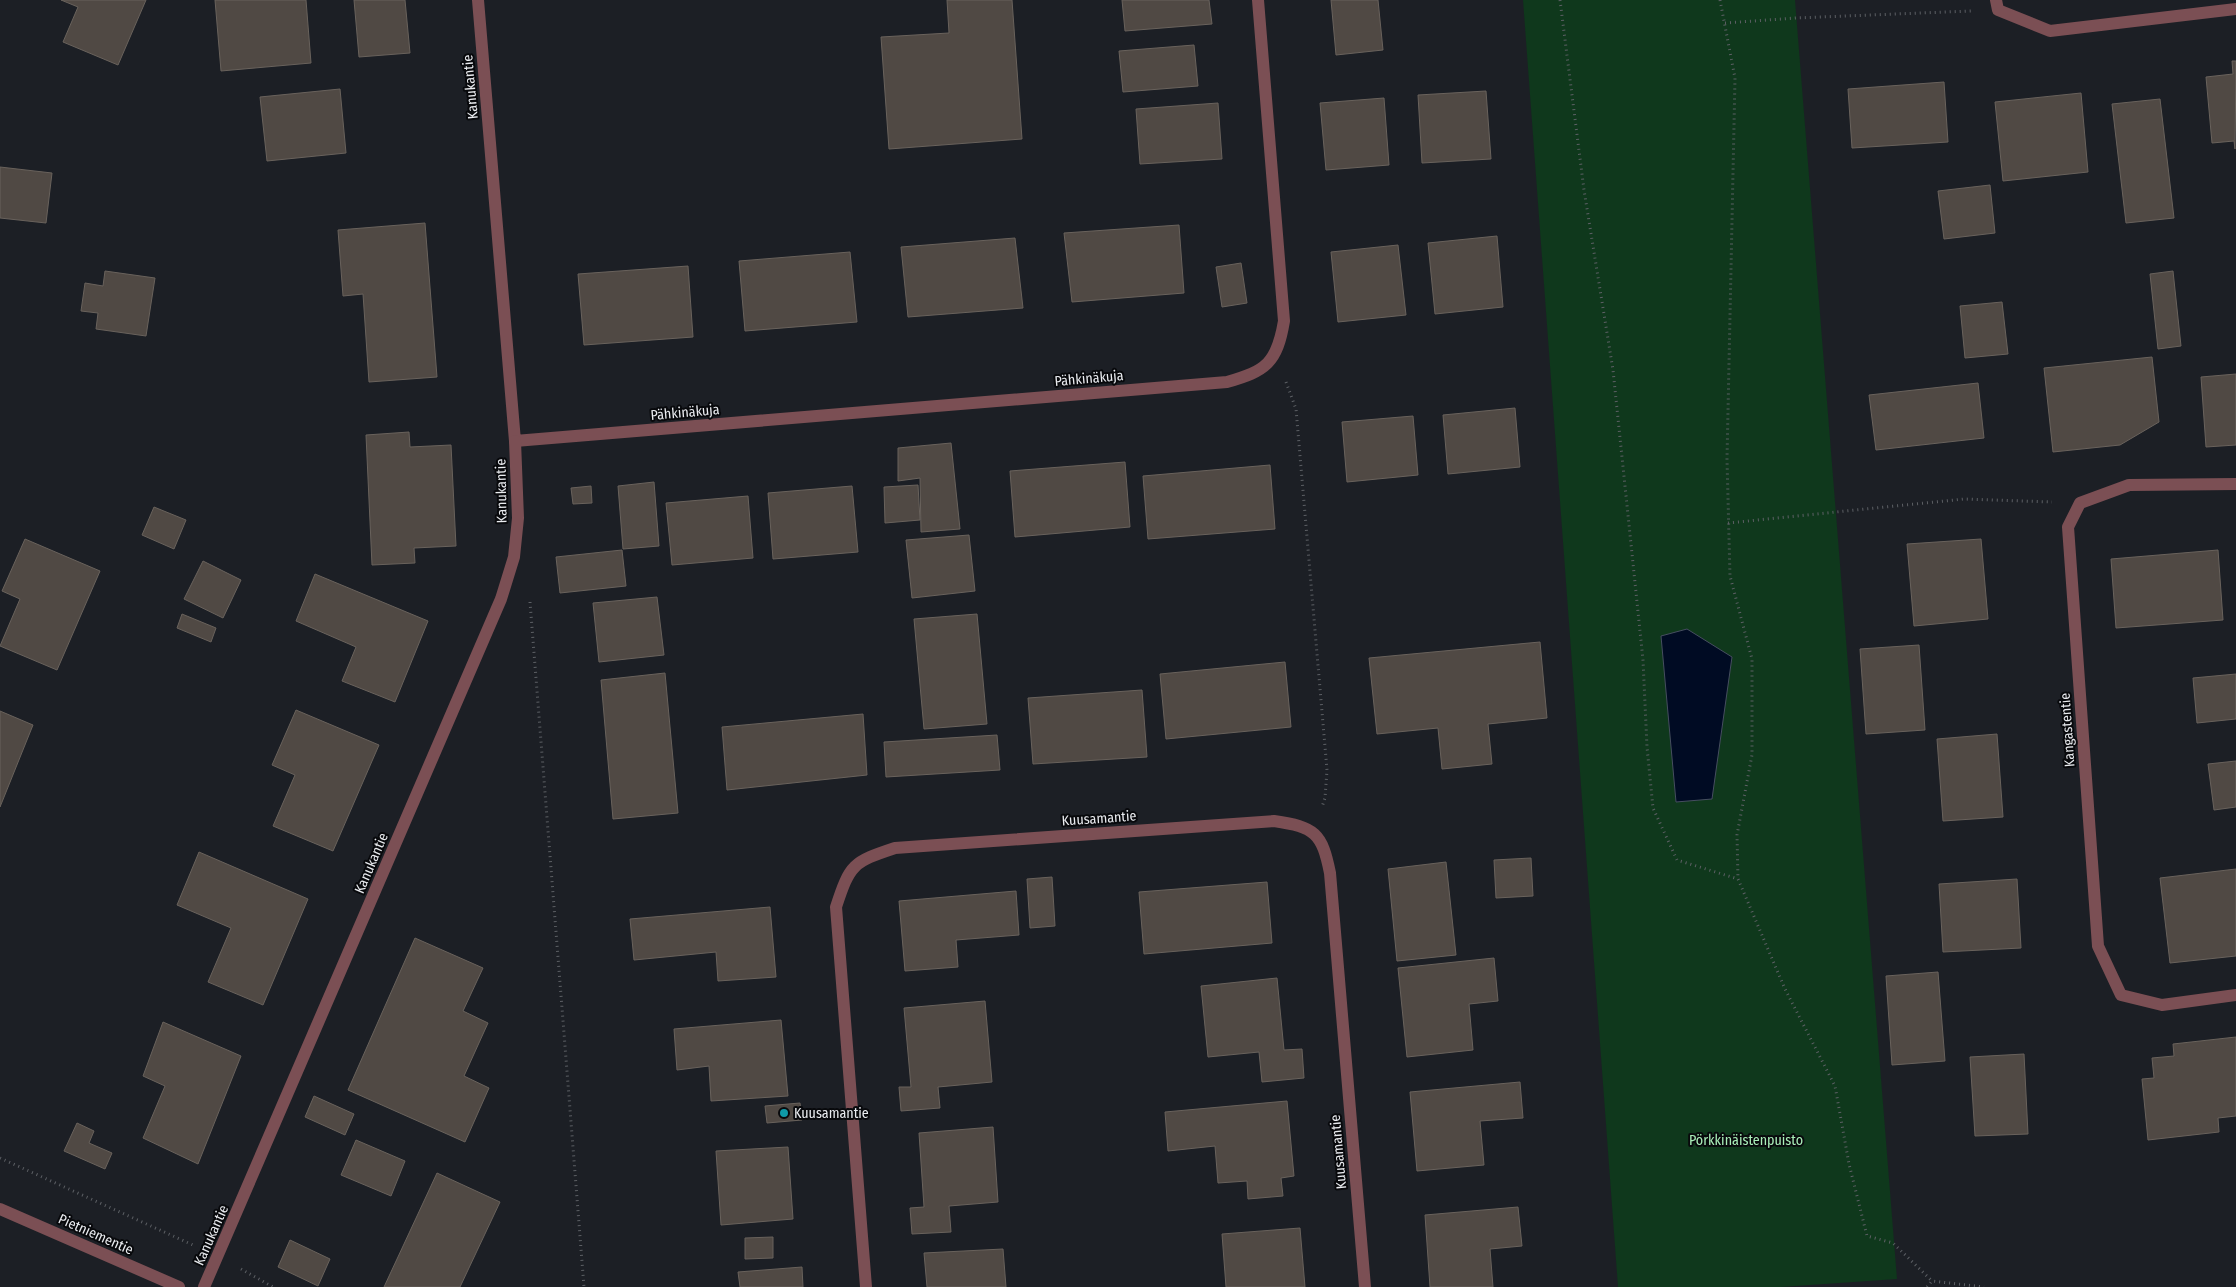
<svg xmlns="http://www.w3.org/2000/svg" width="2236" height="1287" font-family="'Fira Sans Condensed',sans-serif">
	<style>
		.green { fill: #0f381c }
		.water { fill: #000b23; stroke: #464e60 }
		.building { fill: #504944; stroke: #69625c }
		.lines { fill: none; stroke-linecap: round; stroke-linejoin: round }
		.path { stroke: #5d6065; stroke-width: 3; stroke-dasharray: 1 4; stroke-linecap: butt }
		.minor { stroke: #7b4f54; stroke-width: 12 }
		.culture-dot { fill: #0f9aa8; stroke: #08090c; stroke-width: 2 }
		.labels { text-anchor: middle; stroke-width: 4; stroke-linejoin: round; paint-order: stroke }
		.street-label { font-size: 14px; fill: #eaecf0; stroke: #08090c }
		.poi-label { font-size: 14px; fill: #eaecf0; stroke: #08090c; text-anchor: start }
		.park-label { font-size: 14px; fill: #a9eeb8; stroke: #08090c }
	</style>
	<rect width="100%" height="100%" fill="#1c1f25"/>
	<path class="green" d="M1523 0H1795L1897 1279 1781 1287H1618Z"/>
	<path class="water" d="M1687 629 1732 657 1712 799 1676 802 1661 636Z"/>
	<g class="building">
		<path d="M61 0H146L118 65 63 42 78 7Z"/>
		<path d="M215 0H306L311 63 221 71Z"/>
		<path d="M354 0H405L410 53 359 57Z"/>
		<path d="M947 0H1012L1022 139 889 149 881 37 949 33Z"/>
		<path d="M1122 0H1209L1212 24 1125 31Z"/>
		<path d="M1331 0H1378L1383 50 1336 55Z"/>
		<path d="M1194 45 1198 86 1123 92 1119 51Z"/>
		<path d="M2232 61H2236L2235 149 2234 141 2212 143 2206 77 2233 74Z"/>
		<path d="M1944 82 1948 142 1852 148 1848 89Z"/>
		<path d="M340 89 346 153 267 161 260 97Z"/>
		<path d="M1486 91 1491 159 1422 163 1418 95Z"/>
		<path d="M2081 93 2088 172 2003 181 1995 102Z"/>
		<path d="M1384 98 1389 165 1326 170 1320 103Z"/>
		<path d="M2160 99 2174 218 2126 223 2112 104Z"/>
		<path d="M1218 103 1222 159 1140 164 1136 109Z"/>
		<path d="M0 167 52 173 46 223 0 218Z"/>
		<path d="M1990 185 1995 233 1944 239 1938 191Z"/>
		<path d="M425 223 437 377 369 382 363 294 343 296 338 230Z"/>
		<path d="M1179 225 1184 293 1072 302 1064 233Z"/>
		<path d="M1497 236 1503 307 1435 314 1428 243Z"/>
		<path d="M1015 238 1023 308 908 317 901 247Z"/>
		<path d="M1398 245 1406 315 1338 322 1331 252Z"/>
		<path d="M850 252 857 322 745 331 739 261Z"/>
		<path d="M1241 263 1247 303 1222 307 1216 267Z"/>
		<path d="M688 266 693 337 584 345 578 274Z"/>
		<path d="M105 271 155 278 146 336 96 329 98 313 81 311 85 283 103 286Z"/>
		<path d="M2173 271 2181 346 2158 349 2150 274Z"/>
		<path d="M2002 302 2008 354 1965 358 1960 306Z"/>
		<path d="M2152 357 2159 422 2120 445 2053 452 2044 368Z"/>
		<path d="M2236 374V445L2206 447 2201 377Z"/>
		<path d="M1978 383 1984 438 1876 450 1869 395Z"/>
		<path d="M1515 408 1520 467 1448 474 1443 415Z"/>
		<path d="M1413 416 1418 475 1347 482 1342 422Z"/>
		<path d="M409 432 410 447 451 445 456 546 414 548 415 563 372 565 366 435Z"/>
		<path d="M951 443 960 529 921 532 920 478 898 481V448Z"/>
		<path d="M1125 462 1130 527 1015 537 1010 471Z"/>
		<path d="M1270 465 1275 529 1148 539 1143 476Z"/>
		<path d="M654 482 659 546 623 549 618 486Z"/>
		<path d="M918 485 920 520 885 523 884 487Z"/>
		<path d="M591 486 592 503 573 504 571 488Z"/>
		<path d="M852 486 858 552 773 559 768 493Z"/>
		<path d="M748 496 753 558 672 565 666 503Z"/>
		<path d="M154 507 186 520 174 549 142 535Z"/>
		<path d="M969 535 975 591 912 598 906 540Z"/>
		<path d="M25 539 100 571 57 670 0 646 20 599 2 591Z"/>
		<path d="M1981 539 1988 619 1914 626 1907 544Z"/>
		<path d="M622 550 626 586 560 593 556 557Z"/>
		<path d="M2218 550 2223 620 2116 628 2111 559Z"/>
		<path d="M203 561 241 580 223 618 184 599Z"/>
		<path d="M315 574 428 621 395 702 342 681 356 647 296 621Z"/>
		<path d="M657 597 664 655 599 662 593 603Z"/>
		<path d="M182 614 216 628 211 642 177 628Z"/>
		<path d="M977 614 987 724 924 729 914 619Z"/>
		<path d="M1540 642 1547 718 1488 724 1492 764 1442 769 1438 728 1377 734 1369 658Z"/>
		<path d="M1919 645 1925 730 1866 734 1860 649Z"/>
		<path d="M1285 662 1291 727 1166 739 1160 674Z"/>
		<path d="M665 673 678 813 613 819 601 680Z"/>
		<path d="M2236 674V719L2197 723 2193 678Z"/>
		<path d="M1142 690 1147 757 1033 764 1028 698Z"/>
		<path d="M296 710 379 745 333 851 273 826 295 775 272 765Z"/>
		<path d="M0 711 33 725 0 807Z"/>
		<path d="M863 714 867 775 727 790 722 727Z"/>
		<path d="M1997 734 2003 817 1943 821 1937 739Z"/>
		<path d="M997 735 1000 770 886 777 884 742Z"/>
		<path d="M2236 761V807L2214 810 2208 764Z"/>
		<path d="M199 852 308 899 263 1005 208 982 231 928 177 905Z"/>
		<path d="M1531 858 1533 896 1496 898 1494 860Z"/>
		<path d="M1446 862 1456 955 1397 961 1388 869Z"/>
		<path d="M2236 869V956L2170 963 2160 878Z"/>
		<path d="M1052 877 1055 926 1030 928 1027 879Z"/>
		<path d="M2017 879 2021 948 1943 952 1939 884Z"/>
		<path d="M1267 882 1272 943 1144 954 1139 892Z"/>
		<path d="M1016 891 1019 935 956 940 958 967 905 971 899 901Z"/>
		<path d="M770 907 776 977 718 981 716 952 634 960 630 919Z"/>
		<path d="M415 938 483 968 463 1011 488 1023 464 1076 489 1088 465 1142 348 1090Z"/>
		<path d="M1494 958 1498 1001 1469 1004 1473 1050 1407 1057 1398 968Z"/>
		<path d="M1938 972 1945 1061 1892 1065 1886 976Z"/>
		<path d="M1277 978 1284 1050 1302 1049 1304 1078 1262 1082 1259 1052 1208 1057 1201 986Z"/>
		<path d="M985 1001 992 1082 938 1087 940 1108 901 1111 899 1087H911L904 1008Z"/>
		<path d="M781 1020 788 1096 711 1101 709 1066 677 1070 674 1029Z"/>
		<path d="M163 1022 241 1056 198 1164 143 1138 165 1086 143 1076Z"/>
		<path d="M2236 1037V1116L2218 1118 2219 1132 2148 1140 2142 1079 2154 1078 2152 1058 2174 1056 2173 1044Z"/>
		<path d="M2024 1054 2028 1134 1975 1136 1970 1057Z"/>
		<path d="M1520 1082 1523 1118 1480 1121 1484 1165 1417 1171 1410 1092Z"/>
		<path d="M314 1096 354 1114 345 1135 305 1117Z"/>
		<path d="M1287 1101 1294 1176 1281 1178 1283 1196 1248 1199 1247 1181 1218 1183 1215 1146 1168 1151 1165 1112Z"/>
		<path d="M800 1103 802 1120 767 1123 765 1106Z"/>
		<path d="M77 1123 94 1131 89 1143 112 1153 105 1169 64 1151Z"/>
		<path d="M993 1127 998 1202 949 1206 951 1232 912 1234 910 1208 924 1207 919 1133Z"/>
		<path d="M356 1140 405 1161 391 1196 341 1175Z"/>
		<path d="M788 1147 793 1219 721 1225 716 1151Z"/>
		<path d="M437 1173 500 1202 460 1287H384Z"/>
		<path d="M1518 1207 1522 1246 1490 1249 1493 1287H1430L1425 1215Z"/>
		<path d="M1300 1228 1305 1287H1226L1222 1234Z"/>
		<path d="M773 1237V1258L745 1259V1238Z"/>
		<path d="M290 1240 330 1259 318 1286 278 1267Z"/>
		<path d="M1003 1249 1006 1287H927L924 1253Z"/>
		<path d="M802 1267 803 1287H740L738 1272Z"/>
	</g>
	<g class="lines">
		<g class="path">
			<path d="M1560 0 1584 190 1613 370 1643 660 1647 747 1653 808 1677 860 1738 879"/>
			<path d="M1720 0 1735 78 1727 459 1730 576 1752 659V755L1737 835 1738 879 1785 989 1835 1086 1849 1164 1867 1236 1893 1243 1932 1281"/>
			<path d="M1725 23 1796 18 1971 11"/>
			<path d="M1286 382 1296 409 1327 770 1325 798 1322 807"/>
			<path d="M1728 523 1964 499 2052 502"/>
			<path d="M530 602 584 1287"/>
			<path d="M0 1158 193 1245"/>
			<path d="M241 1269 273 1287"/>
			<path d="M1927 1287 1932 1281 1984 1287"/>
		</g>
		<g class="minor">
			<path d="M478 0 515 441 1227 382C1266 371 1277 363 1284 321L1258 0"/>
			<path d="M1996 0 1998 10 2050 31 2236 9"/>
			<path d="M2236 484 2129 485 2080 503 2068 527 2098 946 2121 995 2162 1005 2236 995"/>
			<path d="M0 1209 179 1287"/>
			<path d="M204 1287 501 599 514 557 518 518 515 441"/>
			<path d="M866 1287 836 907C850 864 853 862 895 848L1274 821C1315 827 1322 833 1330 873L1365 1287"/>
		</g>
	</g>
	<circle class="culture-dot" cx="784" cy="1113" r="5"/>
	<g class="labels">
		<g class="street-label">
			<text transform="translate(470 87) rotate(-95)" y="5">Kanukantie</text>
			<text transform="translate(1089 378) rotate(-5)" y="5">Pähkinäkuja</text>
			<text transform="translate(685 412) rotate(-5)" y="5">Pähkinäkuja</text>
			<text transform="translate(501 491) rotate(-91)" y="5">Kanukantie</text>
			<text transform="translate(2067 730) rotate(-94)" y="5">Kangastentie</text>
			<text transform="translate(1099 818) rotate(-4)" y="5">Kuusamantie</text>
			<text transform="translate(371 863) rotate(-67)" y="5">Kanukantie</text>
			<text transform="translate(1338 1152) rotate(-95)" y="5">Kuusamantie</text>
			<text transform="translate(96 1234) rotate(24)" y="5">Pietniementie</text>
			<text transform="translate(211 1235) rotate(-66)" y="5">Kanukantie</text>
		</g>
		<g class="poi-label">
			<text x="794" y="1118">Kuusamantie</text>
		</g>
		<g class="park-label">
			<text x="1746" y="1145">Pörkkinäistenpuisto</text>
		</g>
	</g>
</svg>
